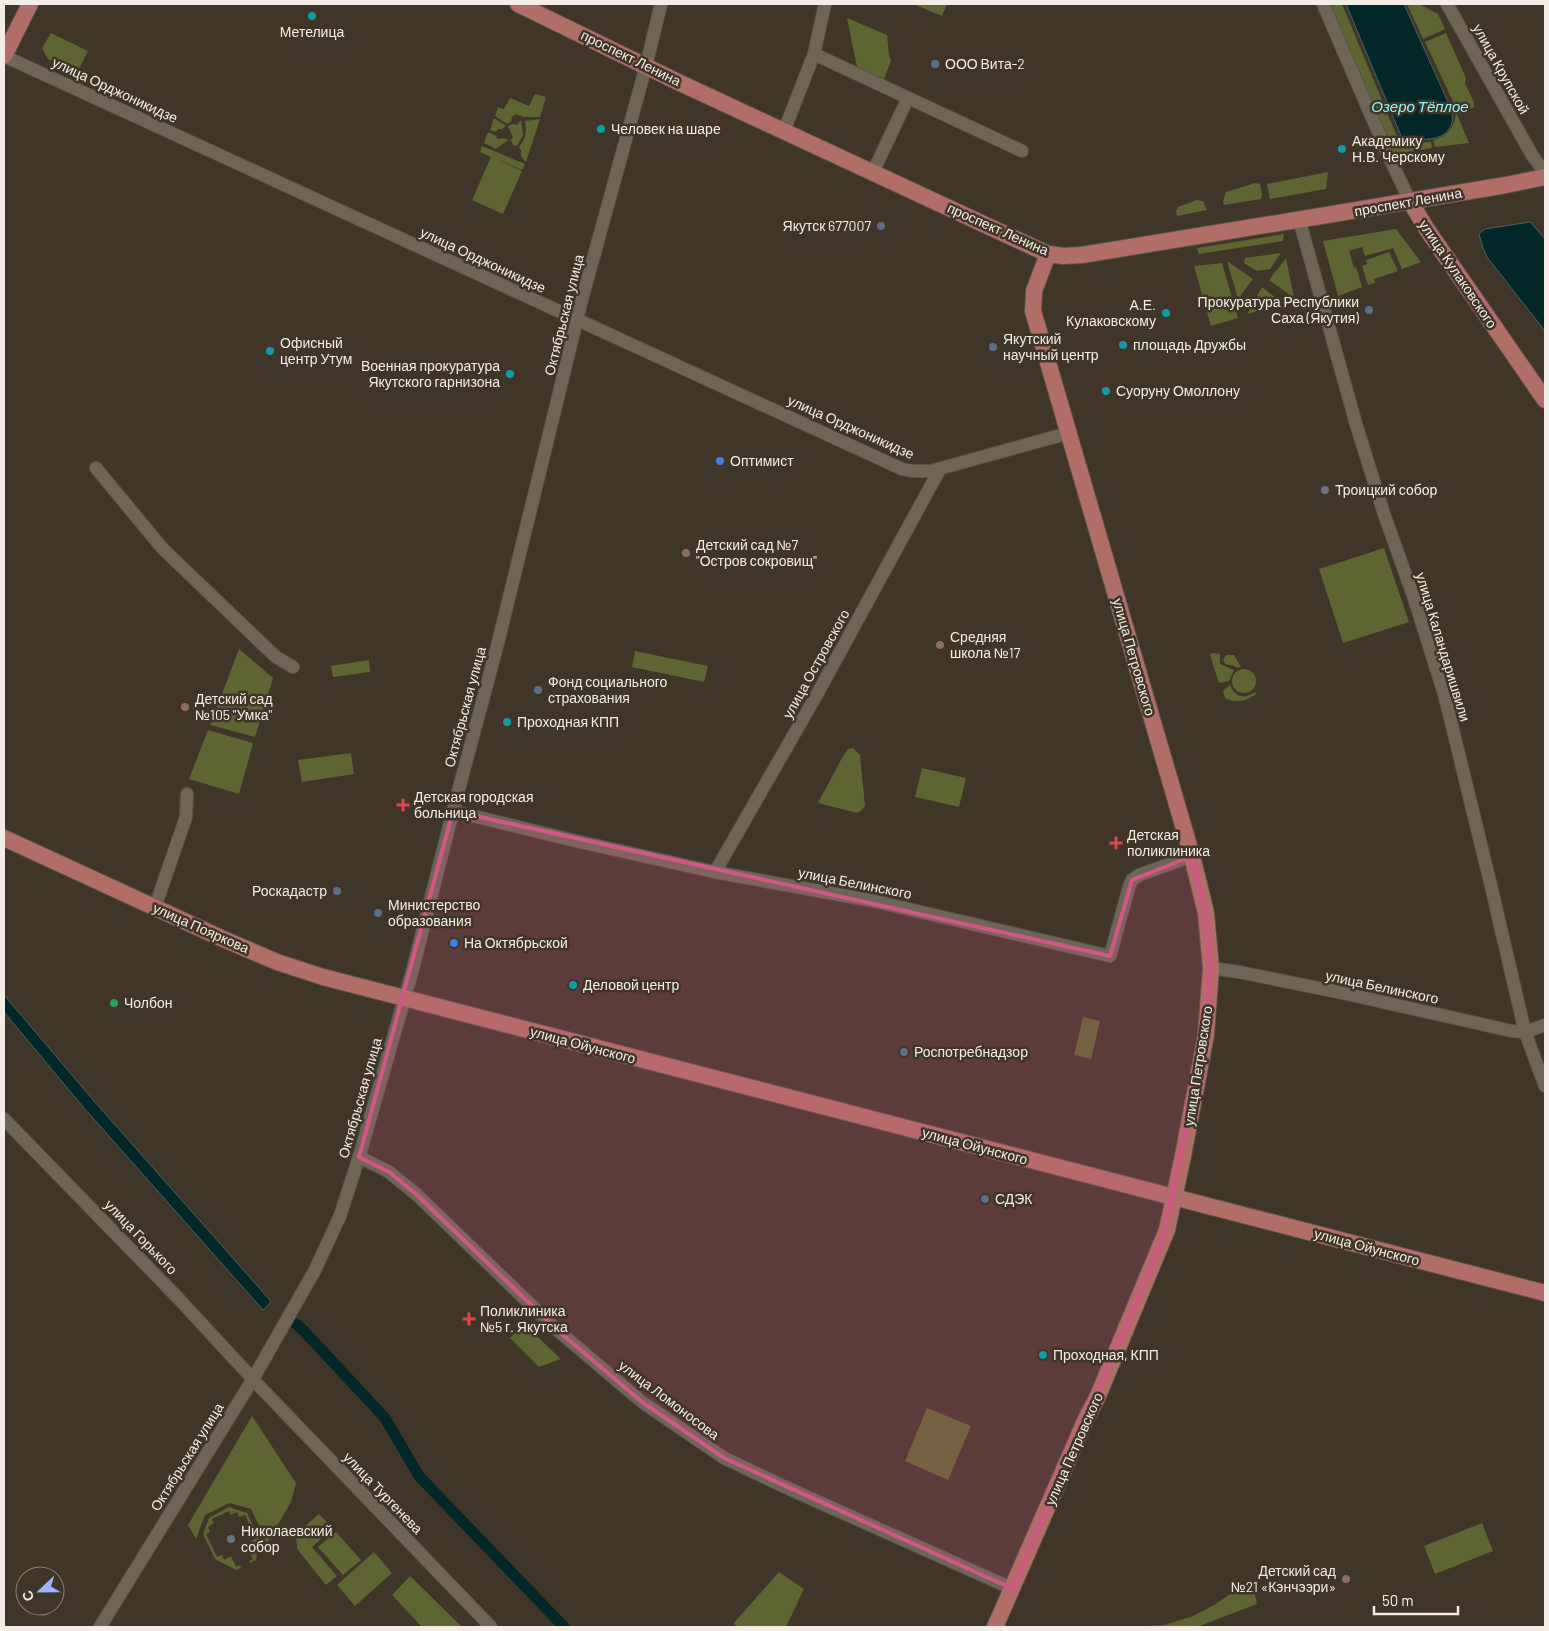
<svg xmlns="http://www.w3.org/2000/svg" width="1549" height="1631" font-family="Barlow,sans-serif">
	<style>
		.green { fill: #5e6432 }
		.water { fill: #012728; stroke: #4a6261 }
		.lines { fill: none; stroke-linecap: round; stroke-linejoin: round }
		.canal { stroke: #012728; stroke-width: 11 }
		.minor-casing { stroke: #5b5248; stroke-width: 14 }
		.major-casing { stroke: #5b5248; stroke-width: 18 }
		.minor { stroke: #6f6557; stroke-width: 12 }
		.major { stroke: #b16d67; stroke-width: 16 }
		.marked { fill: #d15884; fill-opacity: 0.2; stroke: #d15884; stroke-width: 4; stroke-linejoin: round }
		.culture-dot { fill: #0f9aa8; stroke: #3f3528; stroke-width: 2 }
		.service-dot { fill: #5c6f8a; stroke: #3f3528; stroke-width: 2 }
		.shop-dot { fill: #3f7fe0; stroke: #3f3528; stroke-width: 2 }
		.worship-dot { fill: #6b7280; stroke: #3f3528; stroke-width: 2 }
		.education-dot { fill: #8d6e63; stroke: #3f3528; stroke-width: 2 }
		.health-dot { fill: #e0444e; stroke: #3f3528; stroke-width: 2 }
		.leisure-dot { fill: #2e9e5b; stroke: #3f3528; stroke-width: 2 }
		.labels { text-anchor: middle; stroke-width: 5; stroke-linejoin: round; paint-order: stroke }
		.poi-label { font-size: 14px; fill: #f3ede5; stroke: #3f3528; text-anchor: start }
		.street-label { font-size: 14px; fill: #f3ede5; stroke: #3f3528 }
		.water-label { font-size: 15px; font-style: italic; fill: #85fafd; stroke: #3f3528 }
	</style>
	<rect width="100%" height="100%" fill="#3f3528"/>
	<g class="green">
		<path d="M913 4H947L942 16Z"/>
		<path d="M1327 4H1342L1398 139 1405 143 1431 142 1432 148 1392 155Z"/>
		<path d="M1407 4H1419L1438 14 1445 29 1423 39Z"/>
		<path d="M847 18 887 35 889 55 891 61 884 79 857 67Z"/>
		<path d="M51 33 88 51 77 73 48 59 42 48Z"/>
		<path d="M1446 33 1466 78 1465 84 1474 102V107L1459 114 1425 42Z"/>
		<path d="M535 94 546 97 540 117H523L516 114 512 117 511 122 507 124 495 116 498 107 504 109 510 98 529 106Z"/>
		<path d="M1456 112 1469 143 1435 147 1433 140C1448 136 1455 128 1456 112Z"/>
		<path d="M494 118 506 126 502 129H499L495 132 490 130Z"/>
		<path d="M540 119 526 162 521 156V150L519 147C526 138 527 132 525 121Z"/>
		<path d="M521 120 523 135 517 146 513 145 511 140 513 137 508 126 512 124 517 125Z"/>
		<path d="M488 132 495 135 498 139 504 138 508 140 496 149 484 143Z"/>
		<path d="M482 146 525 164 522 170 494 158 522 171 503 214 472 200 491 157 480 152Z"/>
		<path d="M1328 172 1326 189 1270 199 1267 184Z"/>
		<path d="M1255 183 1260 184 1262 194 1261 199 1224 205 1223 201 1226 192Z"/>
		<path d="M1197 200 1203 201 1207 210 1177 216 1176 211 1178 207Z"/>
		<path d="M1396 229 1421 262 1402 269 1393 248 1365 256 1362 247 1349 251 1354 268 1356 267 1362 287 1338 296 1323 241Z"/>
		<path d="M1284 234 1283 241 1199 254 1197 248Z"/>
		<path d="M1389 252 1398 271 1374 279 1375 283 1368 285 1362 266 1367 264 1366 260Z"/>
		<path d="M1281 253 1270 269 1257 271 1244 263 1245 258Z"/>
		<path d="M1286 258 1294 298 1269 280Z"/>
		<path d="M1227 261 1253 279 1238 299Z"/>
		<path d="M1222 263 1238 318 1211 326 1194 266Z"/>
		<path d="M1262 287 1284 304 1247 314Z"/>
		<path d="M1384 548 1409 622 1343 643 1319 569Z"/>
		<path d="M239 649 273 678 255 737 210 725Z"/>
		<path d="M635 651 708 666 704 682 632 667Z"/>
		<path d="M1212 653 1220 654V664L1234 670 1229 681 1219 683 1210 655Z"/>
		<path d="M1226 655H1234L1241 667 1237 668 1234 666 1225 664 1223 660Z"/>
		<path d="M369 660 370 672 333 677 331 666Z"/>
		<circle cx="1244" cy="681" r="12"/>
		<path d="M1230 685C1235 697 1244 700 1255 692L1256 694C1247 701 1236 704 1225 698L1223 691Z"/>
		<path d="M208 730 253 743 239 794 189 779Z"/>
		<path d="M853 748 860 755 865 806 862 810 857 813 818 803 842 758 848 749Z"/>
		<path d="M351 753 354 774 302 782 298 760Z"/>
		<path d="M922 768 966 778 959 807 915 797Z"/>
		<path d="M1083 1017 1100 1021 1091 1059 1074 1055Z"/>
		<path d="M524 1324 561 1359 539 1367 510 1338Z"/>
		<path d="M927 1408 971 1426 948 1480 905 1461Z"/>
		<path d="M252 1416 296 1483 291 1502 264 1548V1536L251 1509 229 1503 205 1515 196 1539 188 1525Z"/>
		<path d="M229 1507 247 1513 259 1537 256 1560 250 1563 249 1561 253 1559 247 1548 253 1545 251 1541 256 1538 245 1515 239 1517 237 1512 231 1515 229 1511 212 1519 214 1523 208 1527 210 1532 206 1534 217 1557 222 1555 224 1560 231 1556 236 1567 240 1565 241 1568 236 1570 215 1559 203 1534 209 1518Z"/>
		<path d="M319 1514 333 1528 312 1547 337 1576 326 1585 297 1549 296 1534Z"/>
		<path d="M1482 1523 1493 1551 1435 1574 1424 1546Z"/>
		<path d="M336 1532 361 1560 343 1575 318 1547Z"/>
		<path d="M374 1552 392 1573 355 1606 337 1585Z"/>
		<path d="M779 1572 804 1589 786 1627H740L733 1624Z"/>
		<path d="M410 1576 462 1627H422L392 1595Z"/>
		<path d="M1250 1587 1255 1594 1257 1604 1197 1627H1130L1164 1625 1193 1616 1214 1605 1236 1590Z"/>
	</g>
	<g class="water">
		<path d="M1346 4H1404L1452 111C1452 114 1453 119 1452 123 1446 144 1418 139 1402 138Z"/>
		<path d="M1530 222 1545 239V331L1487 257 1483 248 1479 234 1485 229Z"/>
		<path d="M4 995 94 1101 269 1299 271 1302 263 1310 84 1108 4 1012Z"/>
	</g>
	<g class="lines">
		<path class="canal" d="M296 1324 303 1330 385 1418 419 1476 564 1627"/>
		<g class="minor-casing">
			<g id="minor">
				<path d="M1323 4 1389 157 1410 201"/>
				<path d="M1447 4 1532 155 1545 173"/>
				<path d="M814 54 1022 151"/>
				<path d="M4 56 902 469 912 471H931L1069 433"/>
				<path d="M784 131 814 54 825 4"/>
				<path d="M873 172 908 98"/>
				<path d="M1299 219 1356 424 1384 514 1414 598 1445 697 1491 886 1525 1032 1545 1086"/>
				<path d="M96 468 163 549 276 657 293 667"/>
				<path d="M453 811 576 841 715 872 874 901 1110 956 1129 887 1132 880 1139 875 1192 856"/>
				<path d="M715 872 816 696 940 469"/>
				<path d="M155 907 186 817 187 794"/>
				<path d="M1211 968 1239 972 1338 992 1512 1031 1525 1032 1545 1025"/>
				<path d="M4 1119 178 1298 262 1389 491 1627"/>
				<path d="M359 1157 389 1172 417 1195 557 1330 642 1402 724 1458 785 1487 1013 1589"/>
				<path d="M100 1627 253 1379 315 1270 340 1216 359 1157 412 972 453 811 498 643 581 303 646 66 661 4"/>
			</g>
		</g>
		<g class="major-casing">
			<g id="major">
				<path d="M518 4 678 82 1048 254 1063 256 1082 255 1327 215 1506 185 1545 177"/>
				<path d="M4 56 30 4"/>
				<path d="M1410 201 1426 228 1545 400"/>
				<path d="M4 838 221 938 277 962 323 977 1545 1293"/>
				<path d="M995 1627 1086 1419 1098 1396 1167 1230 1183 1156 1206 1035 1211 968 1206 913 1192 856 1033 311 1034 291 1048 254"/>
			</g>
		</g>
		<use href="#minor" class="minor"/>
		<use href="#major" class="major"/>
	</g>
	<path class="marked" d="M453 811 1110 956 1132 880 1192 856 1206 913 1211 968 1206 1035 1162 1243 1013 1589 724 1458 642 1402 557 1330 417 1195 389 1172 359 1157Z"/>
	<g class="culture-dot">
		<circle cx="312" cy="16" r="5"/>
		<circle cx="601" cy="129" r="5"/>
		<circle cx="1342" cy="149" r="5"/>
		<circle cx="1166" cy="313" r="5"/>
		<circle cx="1123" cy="345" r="5"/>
		<circle cx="270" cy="351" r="5"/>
		<circle cx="510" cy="374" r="5"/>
		<circle cx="1106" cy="391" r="5"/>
		<circle cx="507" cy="722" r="5"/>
		<circle cx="573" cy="985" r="5"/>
		<circle cx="1043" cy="1355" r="5"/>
	</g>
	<g class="service-dot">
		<circle cx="935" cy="64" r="5"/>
		<circle cx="881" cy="226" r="5"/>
		<circle cx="1369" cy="310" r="5"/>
		<circle cx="993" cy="347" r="5"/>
		<circle cx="538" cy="690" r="5"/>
		<circle cx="337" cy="891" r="5"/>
		<circle cx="378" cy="913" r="5"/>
		<circle cx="904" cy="1052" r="5"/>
		<circle cx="985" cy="1199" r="5"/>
	</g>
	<g class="shop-dot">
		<circle cx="720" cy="461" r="5"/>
		<circle cx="454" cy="943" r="5"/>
	</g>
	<g class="worship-dot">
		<circle cx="1325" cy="490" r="5"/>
		<circle cx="231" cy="1539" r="5"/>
	</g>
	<g class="education-dot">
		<circle cx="686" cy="553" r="5"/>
		<circle cx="940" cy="645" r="5"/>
		<circle cx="185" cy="707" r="5"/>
		<circle cx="1346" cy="1579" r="5"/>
	</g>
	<g class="health-dot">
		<path d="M400.5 797.5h5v5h5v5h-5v5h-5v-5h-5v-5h5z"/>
		<path d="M1113.5 835.5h5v5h5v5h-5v5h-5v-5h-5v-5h5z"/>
		<path d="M466.5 1311.5h5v5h5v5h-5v5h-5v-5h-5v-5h5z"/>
	</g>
	<circle class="leisure-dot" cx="114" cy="1003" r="5"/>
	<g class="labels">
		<g class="poi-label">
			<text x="312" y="37" text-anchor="middle">Метелица</text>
			<text x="945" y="69">ООО Вита-2</text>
			<text x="611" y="134">Человек на шаре</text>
			<text x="1352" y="146">Академику<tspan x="1352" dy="16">Н.В. Черскому</tspan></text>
			<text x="871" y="231" text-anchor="end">Якутск 677007</text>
			<text x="1359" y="307" text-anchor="end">Прокуратура Республики<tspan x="1359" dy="16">Саха (Якутия)</tspan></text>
			<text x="1156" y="310" text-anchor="end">А.Е.<tspan x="1156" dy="16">Кулаковскому</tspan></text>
			<text x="1003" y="344">Якутский<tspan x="1003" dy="16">научный центр</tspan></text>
			<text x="280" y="348">Офисный<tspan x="280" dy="16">центр Утум</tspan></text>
			<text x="1133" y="350">площадь Дружбы</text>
			<text x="500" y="371" text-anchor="end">Военная прокуратура<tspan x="500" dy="16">Якутского гарнизона</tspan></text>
			<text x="1116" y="396">Суоруну Омоллону</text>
			<text x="730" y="466">Оптимист</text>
			<text x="1335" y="495">Троицкий собор</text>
			<text x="696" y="550">Детский сад №7<tspan x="696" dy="16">"Остров сокровищ"</tspan></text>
			<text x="950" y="642">Средняя<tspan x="950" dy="16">школа №17</tspan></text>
			<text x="548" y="687">Фонд социального<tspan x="548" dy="16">страхования</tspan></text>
			<text x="195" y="704">Детский сад<tspan x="195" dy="16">№105 "Умка"</tspan></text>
			<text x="517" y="727">Проходная КПП</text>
			<text x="414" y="802">Детская городская<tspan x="414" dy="16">больница</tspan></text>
			<text x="1127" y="840">Детская<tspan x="1127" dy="16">поликлиника</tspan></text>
			<text x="327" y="896" text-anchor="end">Роскадастр</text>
			<text x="388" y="910">Министерство<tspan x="388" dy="16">образования</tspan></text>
			<text x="464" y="948">На Октябрьской</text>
			<text x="583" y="990">Деловой центр</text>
			<text x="124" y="1008">Чолбон</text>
			<text x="914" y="1057">Роспотребнадзор</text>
			<text x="995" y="1204">СДЭК</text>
			<text x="480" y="1316">Поликлиника<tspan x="480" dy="16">№5 г. Якутска</tspan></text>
			<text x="1053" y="1360">Проходная, КПП</text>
			<text x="241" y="1536">Николаевский<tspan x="241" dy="16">собор</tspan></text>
			<text x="1336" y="1576" text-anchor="end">Детский сад<tspan x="1336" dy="16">№21 «Кэнчээри»</tspan></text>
		</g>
		<g class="street-label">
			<text transform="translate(631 58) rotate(26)" y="5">проспект Ленина</text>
			<text transform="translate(1501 69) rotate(61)" y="5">улица Крупской</text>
			<text transform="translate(115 90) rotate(25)" y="5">улица Орджоникидзе</text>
			<text transform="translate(1408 202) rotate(-10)" y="5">проспект Ленина</text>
			<text transform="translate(998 229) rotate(24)" y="5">проспект Ленина</text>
			<text transform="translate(483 260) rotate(25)" y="5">улица Орджоникидзе</text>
			<text transform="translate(1458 274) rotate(56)" y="5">улица Кулаковского</text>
			<text transform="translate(564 315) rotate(-76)" y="5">Октябрьская улица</text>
			<text transform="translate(851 427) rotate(24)" y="5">улица Орджоникидзе</text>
			<text transform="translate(1443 647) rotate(73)" y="5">улица Каландаришвили</text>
			<text transform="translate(1134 657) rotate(74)" y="5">улица Петровского</text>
			<text transform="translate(816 664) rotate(-61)" y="5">улица Островского</text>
			<text transform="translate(465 707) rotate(-75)" y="5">Октябрьская улица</text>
			<text transform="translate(855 883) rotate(11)" y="5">улица Белинского</text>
			<text transform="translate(201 928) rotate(24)" y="5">улица Пояркова</text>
			<text transform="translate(1382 987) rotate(12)" y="5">улица Белинского</text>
			<text transform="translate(583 1045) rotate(15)" y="5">улица Ойунского</text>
			<text transform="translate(1198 1066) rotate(-81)" y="5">улица Петровского</text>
			<text transform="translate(360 1098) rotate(-74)" y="5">Октябрьская улица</text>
			<text transform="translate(975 1146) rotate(15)" y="5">улица Ойунского</text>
			<text transform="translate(141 1237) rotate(46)" y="5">улица Горького</text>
			<text transform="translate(1367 1247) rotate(15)" y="5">улица Ойунского</text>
			<text transform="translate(669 1400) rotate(37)" y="5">улица Ломоносова</text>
			<text transform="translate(1074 1449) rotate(-66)" y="5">улица Петровского</text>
			<text transform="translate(187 1457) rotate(-58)" y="5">Октябрьская улица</text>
			<text transform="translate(383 1493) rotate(46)" y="5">улица Тургенева</text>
		</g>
		<g class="water-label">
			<text x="1420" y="112">Озеро Тёплое</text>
		</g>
	</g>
	<rect width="1549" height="1631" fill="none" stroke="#f3ede5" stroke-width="10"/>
	<g transform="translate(40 1591) rotate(248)"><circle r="24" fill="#3f3528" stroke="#877f74"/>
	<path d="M0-4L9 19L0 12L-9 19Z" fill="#9cb4fd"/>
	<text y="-8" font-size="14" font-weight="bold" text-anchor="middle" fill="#f3ede5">С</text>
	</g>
	<path d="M1374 1606v8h84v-8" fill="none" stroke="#f3ede5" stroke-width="2.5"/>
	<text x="1382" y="1606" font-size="15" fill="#f3ede5" stroke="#3f3528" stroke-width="4" paint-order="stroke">50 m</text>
</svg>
